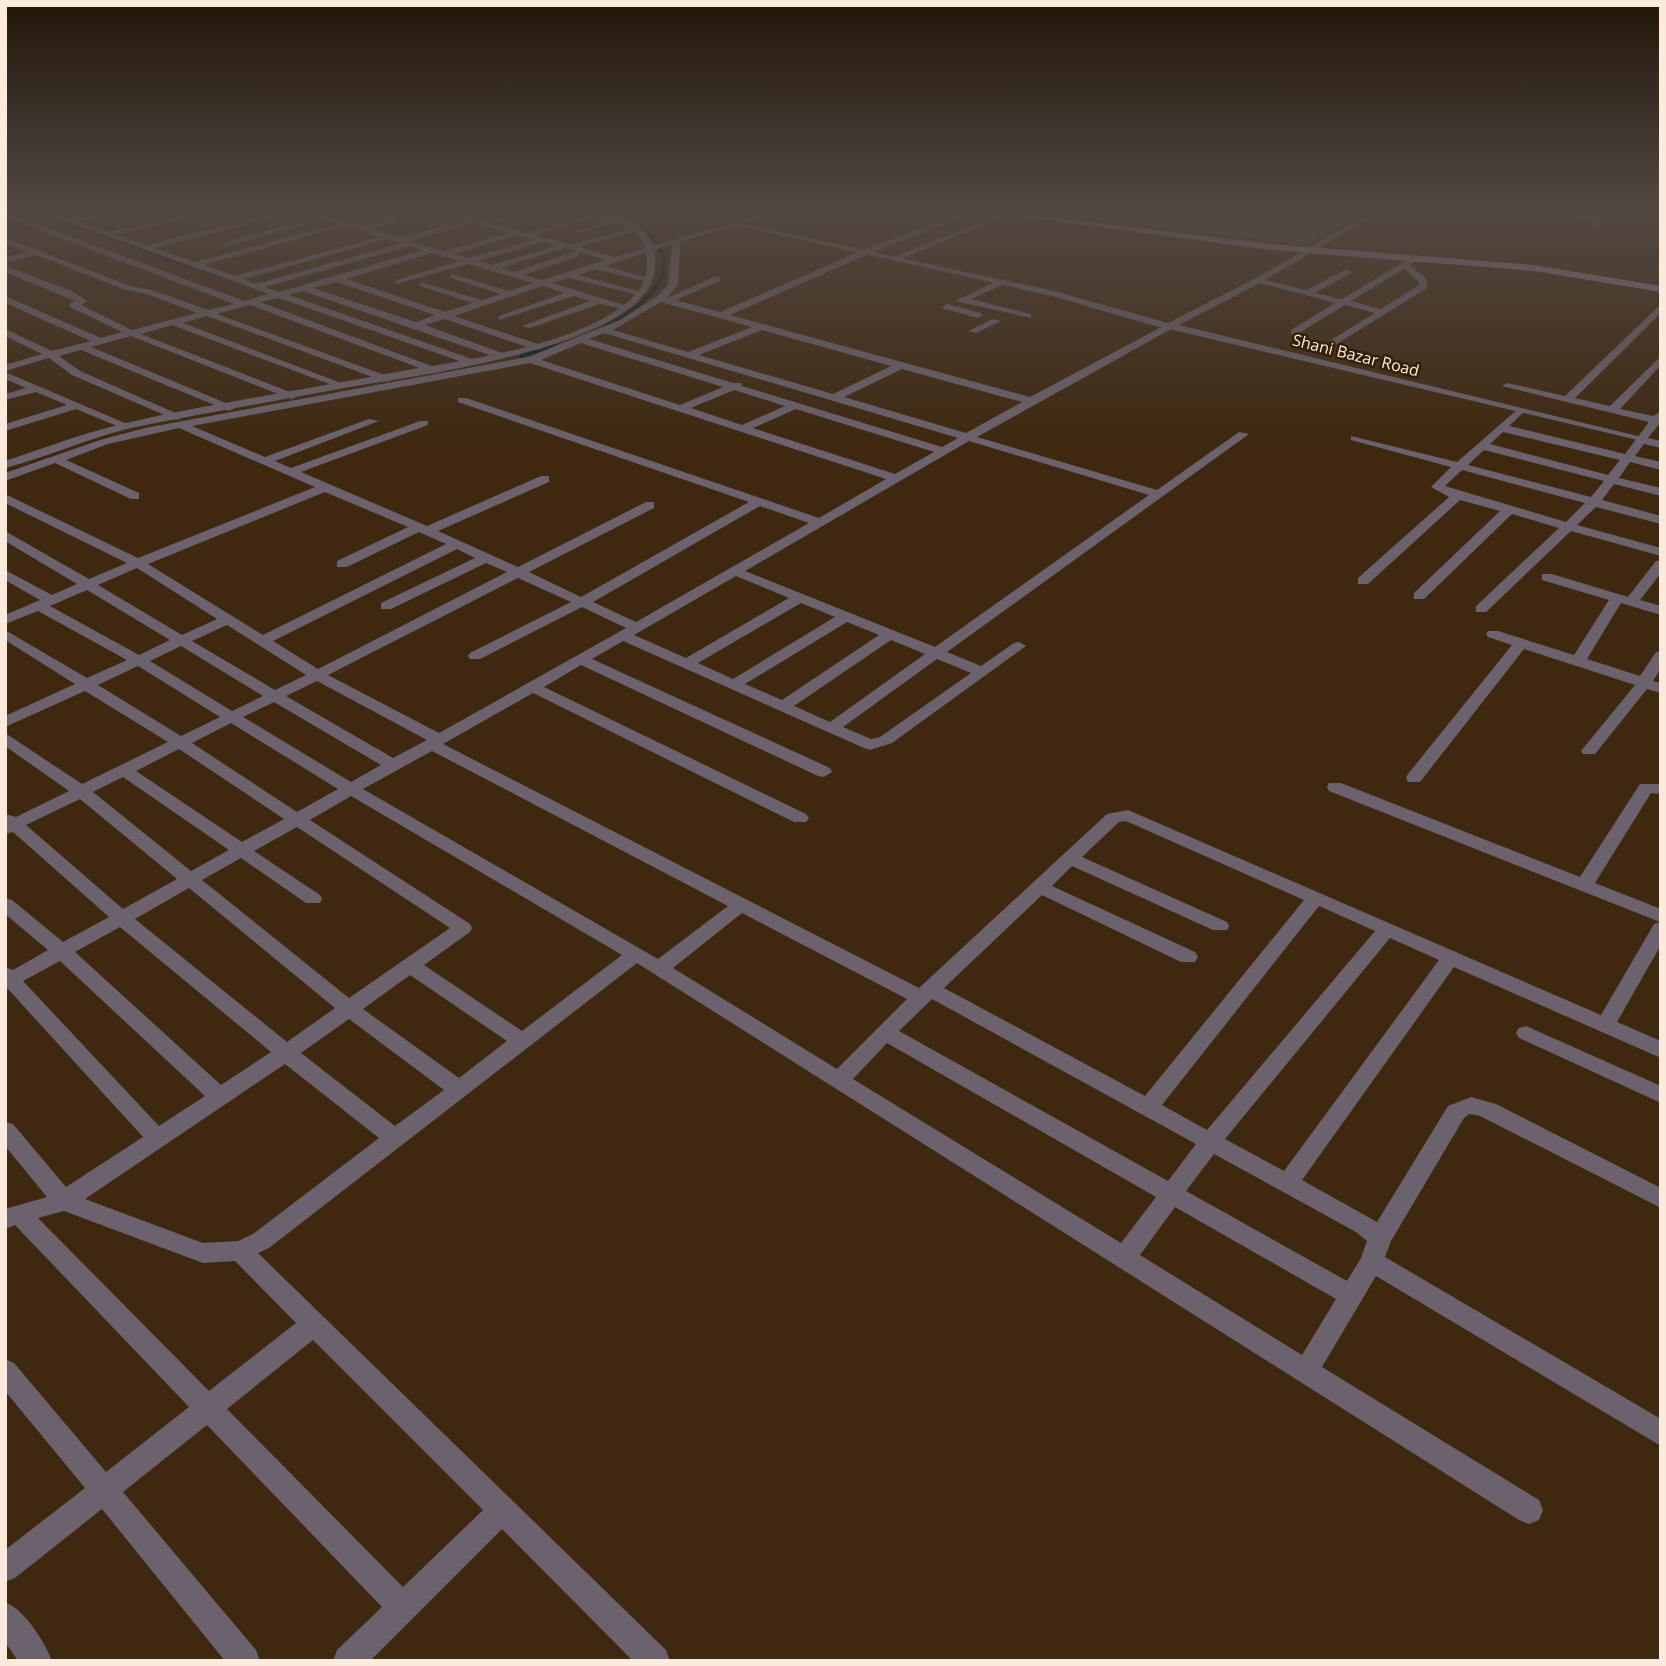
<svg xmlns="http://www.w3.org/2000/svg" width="1666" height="1666" font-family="'Open Sans',sans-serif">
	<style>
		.green { fill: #3e4d3d }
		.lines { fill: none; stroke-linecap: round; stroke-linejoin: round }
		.stream { stroke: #001d1f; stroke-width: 3.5 }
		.minor { fill: #6c626d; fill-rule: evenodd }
		.tertiary { fill: #6c626d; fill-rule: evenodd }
		.secondary { fill: #907f91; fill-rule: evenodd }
		.labels { text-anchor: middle; stroke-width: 5; stroke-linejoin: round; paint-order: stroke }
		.far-street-label { font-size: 16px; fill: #faebdd; stroke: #331e06 }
	</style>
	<rect width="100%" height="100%" fill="#3e2810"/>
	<path class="green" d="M1035 210H1369L1303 245 1030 212Z"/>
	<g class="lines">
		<g class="stream">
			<path d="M96 233 223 277"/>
			<path d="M605 327C669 292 690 257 621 210"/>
			<path d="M521 356 556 346"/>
		</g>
		<g class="minor">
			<path d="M34 210C48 210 60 219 73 218 90 218 106 210 124 210L79 222 109 232 204 210H218L117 235 146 245 287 210H307L362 226 386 220 360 210 386 214 421 210 395 217 398 222 371 229 400 238 465 220 433 210C451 210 472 222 487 220 504 219 518 210 536 210L494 223 527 233 595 213 598 217 536 235 571 245 638 226V230L580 247 614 257 777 210H790L680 242 678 284 667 298 714 277H720V281L676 300 720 312 863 250 971 210H982L866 255 730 315 1030 397 1167 324H1173V328L977 437 1157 490 1239 432 1249 434 947 652 981 666 1014 643 1019 642 1026 646 892 743 870 750 864 748 623 641 592 659 830 768 832 772 824 777 818 776 581 665 544 687 806 814 809 818 806 822H794L533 693 443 744 919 988 1107 814 1128 810 1601 1015 1654 924 1660 922 1329 791 1327 787 1329 783H1341L1580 877 1640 784H1661V794L1651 793 1595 883 1661 909V945L1617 1022 1661 1041V1058L1454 967 1302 1180 1377 1222 1448 1106 1471 1097 1496 1104 1661 1188V1208L1480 1116 1469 1114 1464 1118 1391 1241 1385 1257 1661 1419V1446L1376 1276 1322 1367 1539 1500 1543 1510 1539 1520 1529 1524 1519 1520 637 963 269 1248 258 1253 666 1650 670 1661H633L502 1529 370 1661H333L337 1650 382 1607 207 1425 123 1492 256 1650 260 1661H225L102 1509 15 1578 5 1582V1550L85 1488 5 1391V1359L14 1363 106 1472 189 1407 15 1225 5 1229V1209L47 1197 5 1146V1122L13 1124 66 1187 143 1137 8 989 5 990V967L13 970 48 950 5 914V898L12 900 63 942 109 917 13 832 5 834V814L16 817 69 791 5 746V733L82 784 168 742 85 691 5 727V716L75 684 5 640V630L87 678 127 660 38 611 5 624V615L40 600 5 580V570L52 595 77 584 5 541V531L89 579 127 563 5 503V494L138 558 315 487 179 428 108 444 66 460 139 493V499H131L55 463 5 481V473L100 440 145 428 528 357 620 320 659 295 668 284 672 244 605 266 652 279V283L596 269 578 275 642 292V296L569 278 552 283 627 306V310L600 304 530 328 522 326 590 301 574 296 499 320V316L564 293 543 286 454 316 541 345V349H533L445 319 425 325 505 354V358L501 359 303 291 289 295 475 360V364L471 365 279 298 260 302 437 368 438 370 433 373 250 305 217 314 390 377V381L386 382 207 316 183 323 349 386 340 388 172 325 141 334 295 394V398L291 399 131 336 91 347 233 406 234 408 229 411 81 350 59 356 80 371 180 415V419L176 420 72 375 49 358 5 371V365L42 354 5 336V329L52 351 91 341 5 303V296L101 338 122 332 70 307V303L75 301 5 272V266L72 291 87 301 81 305 132 330 197 313 147 294 126 290 36 255 5 263V257L28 252 5 243V238L131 286 152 290 208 310 234 304 5 217V212L244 301 269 294ZM297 212 314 217 221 244 225 247 322 220 336 224 195 262 155 248ZM474 223 508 233 445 251 409 241ZM345 226 379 237 235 276 204 265ZM518 235 533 240 469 258 454 254ZM388 239 401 243 256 284 244 279ZM543 242 555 246 492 265 478 261ZM410 246 423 250 279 292 265 287ZM564 248 576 251 514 272 501 268ZM579 252 605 260 542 280 523 275 579 256ZM432 253 460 261 396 280V284L469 264 533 283 510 291 451 274V278L501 294 482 300 420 282V286L473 303 445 312 346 279ZM337 282 435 315 416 322 313 288ZM661 302 664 303 752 327 688 352 613 330ZM762 330 891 366 833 394 699 355ZM604 333 958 438 942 447 742 386 741 383H733L589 339ZM581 343 723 387 680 405 541 360ZM530 363 886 479 819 518 466 398H458V402L749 502 581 597 529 572 654 508V502H646L518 567 438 531 549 482V476H541L427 526 301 472 428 425V421H420L291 468 275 461 379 421 369 419 265 457 192 426ZM902 369 1022 402 966 433 844 397ZM734 390 785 406 742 425 691 408ZM796 409 934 452 895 474 753 428ZM969 441 1149 495 935 647 745 571ZM325 492 408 527 337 561V567H347L419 532 446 544 263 635 148 564ZM760 506 809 523 636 622 593 602ZM457 549 475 558 381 603V609H391L486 563 507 572 318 669 273 641ZM137 568 217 619 182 635 98 585ZM736 576 789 598 686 658 634 635ZM518 578 571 602 470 653 468 656 470 659H480L582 607 626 628 439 733 328 675ZM87 590 170 640 139 655 50 606ZM801 603 835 617 733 679 698 663ZM847 622 879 635 782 700 745 684ZM227 625 306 675 275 690 192 641ZM891 640 925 654 830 722 794 706ZM181 646 263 696 232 711 150 661ZM937 659 971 673 880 737 871 739 843 727ZM138 666 220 717 181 736 98 685ZM317 681 427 740 393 758 286 696ZM274 702 381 765 351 782 243 717ZM231 723 338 789 297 812 192 743ZM179 749 284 819 242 842 136 771ZM432 751 728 906 658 959 363 789ZM123 777 229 850 191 871 93 792ZM351 796 622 955 522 1031 424 965 470 932 472 928 470 924 310 820ZM80 799 177 879 123 909 26 825ZM1126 821 1304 900 1145 1096 944 988 1042 895 1181 962H1195L1198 957 1195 952 1052 886 1072 866 1213 930H1227L1229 926 1227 922 1082 857 1119 822ZM297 827 450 928 349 998 202 880 241 858 306 903H320L322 899 320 895 254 851ZM189 888 335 1008 287 1042 135 919ZM1319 906 1375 931 1207 1130 1162 1105ZM742 913 907 999 837 1069 673 968ZM120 927 271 1052 221 1085 75 952ZM1390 938 1439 960 1284 1171 1225 1139ZM60 961 205 1096 159 1126 23 981ZM410 975 507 1041 459 1078 363 1009ZM932 999 1196 1144 1168 1181 899 1031ZM349 1019 444 1090 395 1126 301 1053ZM887 1043 1156 1197 1121 1243 853 1079ZM285 1064 379 1138 253 1234 238 1241 203 1243 85 1199ZM1214 1154 1356 1232 1367 1241 1361 1258 1347 1281 1186 1191ZM1175 1207 1336 1299 1302 1355 1140 1255ZM64 1211 203 1263 235 1261 296 1323 209 1391 38 1218ZM313 1340 483 1510 403 1587 227 1409Z"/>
			<path d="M1531 210H1549L1600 218 1611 210H1620L1595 228 1591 226 1595 222Z"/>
			<path d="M1005 212 1012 214 898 260 891 258Z"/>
			<path d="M613 218 620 220 583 233 576 231Z"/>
			<path d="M1413 256 1420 258 1410 265 1427 279V288L1335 345 1330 342 1331 340 1375 313 1345 305 1297 334H1291V330L1335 303 1252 281 1257 278 1306 290 1347 269 1351 272 1350 274 1315 293 1342 299ZM1404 269 1419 282V285L1381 309 1351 301Z"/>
			<path d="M1001 279 1004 280V284L971 299 1031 314V318L955 301Z"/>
			<path d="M947 304 981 313 983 315 978 318 944 309 942 307Z"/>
			<path d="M1661 304V313L1575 398 1610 406 1661 356V365L1620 409 1653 416 1661 411V422L1648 438 1661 441V448L1644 444 1635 456 1661 462V470L1630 462 1619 478 1661 488V496L1614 484 1602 500 1661 516V524L1596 507 1577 525 1661 548V556L1571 531 1486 612H1476V606L1559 528 1512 514 1424 599H1414V593L1500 511 1460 500 1368 584H1358V578L1449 497 1431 487 1451 467 1351 440V436L1457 462 1519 408 1525 411 1509 426 1625 454 1649 422 1502 386 1507 383 1565 396ZM1503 432 1620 460 1608 475 1490 444ZM1484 450 1604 481 1591 497 1468 465ZM1462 470 1585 503 1566 522 1445 486Z"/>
			<path d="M993 319 1001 321 976 333 968 331Z"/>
			<path d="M5 372 132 426 122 428 76 409 5 431V424L67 405 36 392 5 400V394L26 388 5 379Z"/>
			<path d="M1661 560V573L1640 600 1661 606V615L1621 603 1587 659 1640 676 1656 652 1661 651V668L1653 681 1661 683V693L1647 689 1595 754H1583L1581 751 1635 685 1524 649 1420 782H1408L1406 778 1408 774 1512 645 1488 637 1486 634 1488 631H1498L1574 655 1609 600 1542 580V574H1552L1628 597 1656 561Z"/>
			<path d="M1526 1026 1661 1086V1103L1519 1038 1516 1033 1519 1028Z"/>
			<path d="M5 1602C25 1610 44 1641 52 1661H18L5 1642Z"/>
		</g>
		<g class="tertiary">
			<path d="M572 210C593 210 626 213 642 229 653 239 656 253 655 268 650 349 404 377 339 389 270 402 200 414 131 428 88 438 48 457 5 468V461C45 448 85 432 126 423 214 403 303 390 391 373 461 360 584 347 635 295 648 282 650 258 642 241 629 215 593 222 572 210Z"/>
			<path d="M1374 210H1384L1260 283 1179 325 1646 438V442L1148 324 1052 296 731 224 735 222 1054 291 1168 323 1254 279Z"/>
		</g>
		<path class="secondary" d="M970 210H993L1271 244 1534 265 1661 286V292L1534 271 1271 250Z"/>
	</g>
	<linearGradient id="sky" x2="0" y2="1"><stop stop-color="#221609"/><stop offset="0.47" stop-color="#524842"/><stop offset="1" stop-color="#524842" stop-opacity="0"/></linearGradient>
	<rect width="1666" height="443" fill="url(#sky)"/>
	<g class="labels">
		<g class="far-street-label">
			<text transform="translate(1356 355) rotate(14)" y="6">Shani Bazar Road</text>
		</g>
	</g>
	<rect width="1666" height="1666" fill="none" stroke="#faebdd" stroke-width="14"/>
</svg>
